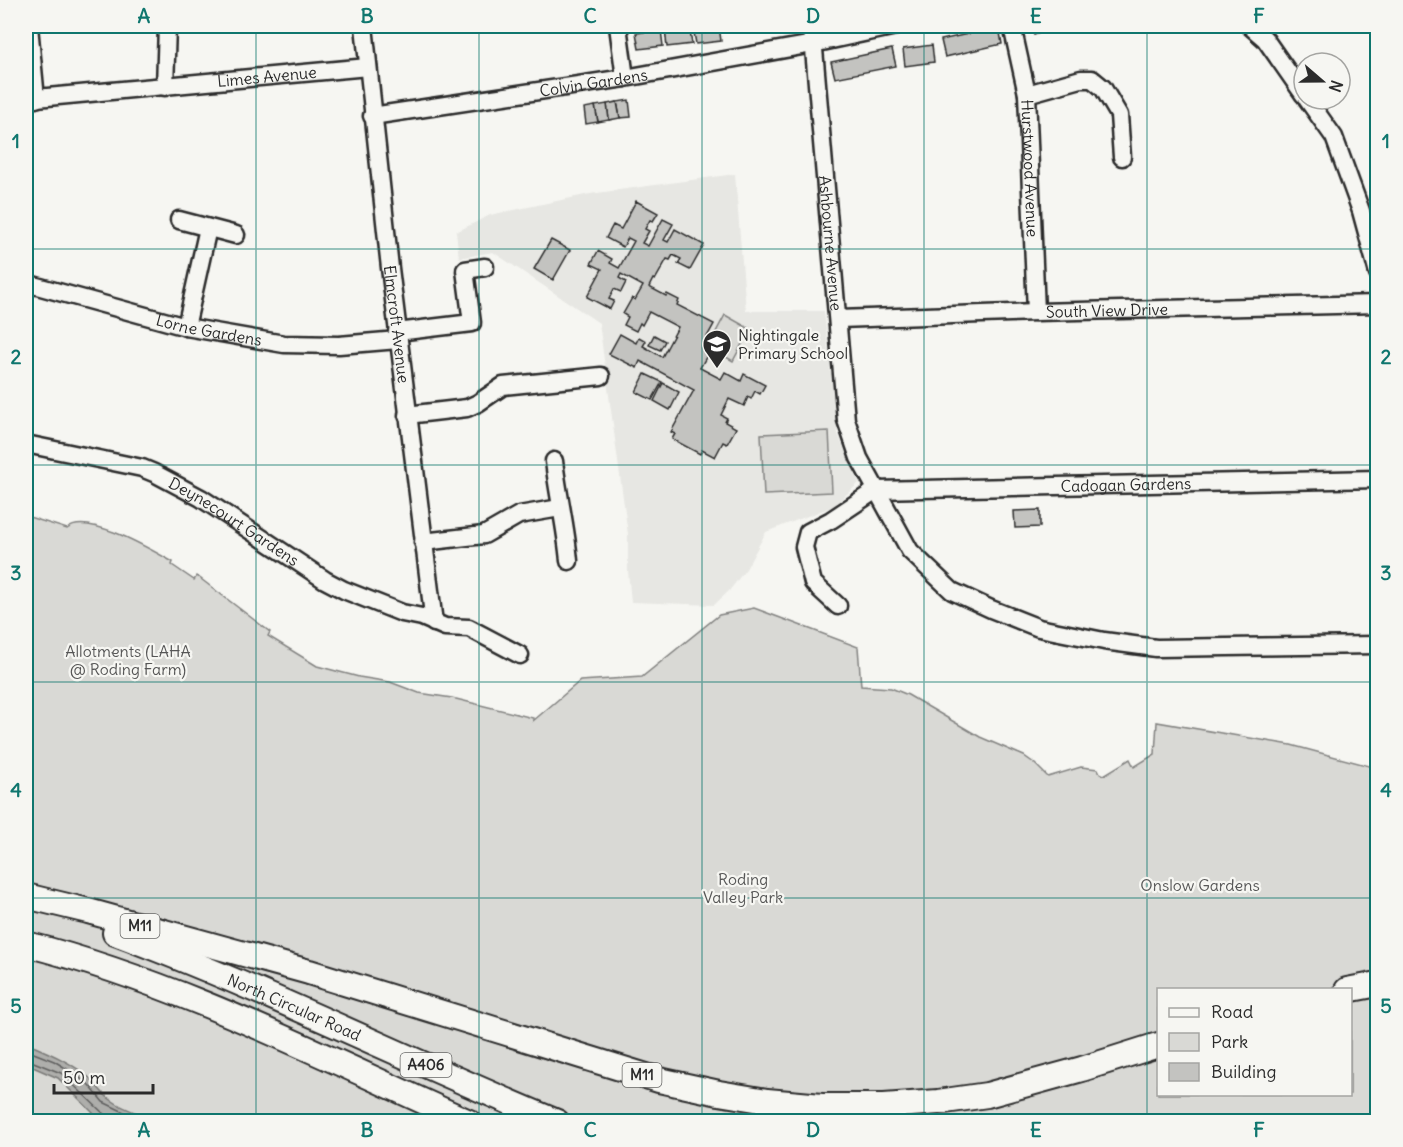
<svg xmlns="http://www.w3.org/2000/svg" width="1403" height="1147" font-family="Delius,sans-serif">
	<style>
		.built { fill: #e7e7e3 }
		.green { fill: #d9d9d5; stroke: #828280; stroke-width: 1.5; fill-rule: evenodd }
		.water { fill: #aeaeab; stroke: #7a7a78; stroke-width: 1.5 }
		.lines { fill: none; stroke-linecap: round; stroke-linejoin: round }
		.shore { stroke: #5f5f5e; stroke-width: 1.5 }
		.building { fill: #c3c3c0; stroke: #2b2b2b; stroke-width: 1.5 }
		.minor-casing { stroke: #2b2b2b; stroke-width: 21 }
		.highway-casing { stroke: #2b2b2b; stroke-width: 28 }
		.minor { stroke: #f6f6f2; stroke-width: 16 }
		.highway { stroke: #f6f6f2; stroke-width: 24 }
		.grid { fill: none; stroke: #0f766e; stroke-width: 1.5; stroke-opacity: 0.55 }
		.labels { text-anchor: middle; stroke-width: 4.5; stroke-linejoin: round; paint-order: stroke }
		.shield { fill: #f6f6f2; stroke: #686867; stroke-width: 1.5 }
		.shield-label { font-size: 15px; font-weight: bold; fill: #2b2b2b }
		.street-label { font-size: 16px; fill: #2b2b2b; stroke: #f6f6f2 }
		.poi-label { font-size: 16px; fill: #2b2b2b; stroke: #f6f6f2; text-anchor: start }
		.park-label { font-size: 16px; fill: #565656; stroke: #f6f6f2 }
		.neatline { fill: none; stroke: #0f766e; stroke-width: 2 }
		.grid-label { font-size: 20px; text-anchor: middle; font-weight: bold; fill: #0f766e }
	</style>
	<rect width="100%" height="100%" fill="#f6f6f2"/>
	<filter id="ink" filterUnits="userSpaceOnUse"><feTurbulence type="fractalNoise" baseFrequency=".0167" numOctaves="2"/><feDisplacementMap in="SourceGraphic" scale="12" xChannelSelector="R" yChannelSelector="G"/><feConvolveMatrix kernelMatrix="1 2 1 2 8 2 1 2 1" color-interpolation-filters="sRGB"/></filter>
	<g filter="url(#ink)">
		<path class="built" d="M735 174 746 311H824L838 434 859 483 834 506 766 532 746 569 729 591 714 605 631 602 628 571V534L599 323 493 252 459 258 456 232 490 215 590 194Z"/>
		<g class="green">
			<path d="M725 315 750 329 733 361 708 347Z"/>
			<path d="M829 431 832 492 764 495 761 434Z"/>
			<path d="M26 516 67 529C87 511 153 551 173 562L172 565 194 580 197 576 270 632 268 636 317 666 359 677 390 682 419 693 452 698 533 718V721L580 681 642 677 719 615 754 608 858 647 861 686 891 688 908 695 980 737 1024 756 1034 763 1048 777 1081 767 1098 769 1100 773 1104 775 1130 759 1134 767 1155 754 1157 722 1291 745 1377 768V1121H26ZM1158 990H1350V1094H1158Z"/>
		</g>
		<path class="water" d="M26 1043C49 1053 71 1062 91 1079 96 1084 100 1091 106 1096 121 1109 143 1115 161 1121H105L97 1117 58 1078 26 1064Z"/>
		<g class="lines">
			<g class="shore">
				<path d="M26 1050 54 1061 72 1072 89 1085 103 1102 145 1122"/>
				<path d="M26 1059 61 1073 105 1115 107 1122"/>
			</g>
		</g>
		<g class="building">
			<path d="M689 26 692 44 667 47 665 29Z"/>
			<path d="M704 26H719L721 41 696 44 693 27Z"/>
			<path d="M1030 26H1059L1034 35Z"/>
			<path d="M999 27 1002 44 945 57 941 40Z"/>
			<path d="M661 30 663 46 639 49 636 33Z"/>
			<path d="M932 45 934 62 905 66 903 49Z"/>
			<path d="M892 49 896 66 835 78 831 62Z"/>
			<path d="M629 100 631 117 620 118 617 102Z"/>
			<path d="M617 102 620 118 609 120 607 104Z"/>
			<path d="M607 104 609 120 598 122 595 106Z"/>
			<path d="M595 106 598 122 586 124 584 108Z"/>
			<path d="M636 201 658 213 653 221 650 220 645 229 649 231 642 243 648 246 663 219 673 224 664 240 668 242 675 229 704 245 690 270 678 264 681 259 673 255 670 260 667 259 655 280 653 279 649 287 666 296 667 294 679 300 677 305 714 324 701 348 709 352 700 368 721 379 725 372 741 381 744 374 765 385 760 394 755 391 751 399 748 397 744 406 729 399 721 415 727 418 725 422 736 428 727 444 723 442 715 457 702 450 700 454 672 439 675 434 671 432 694 390 640 361 637 368 609 354 620 334 636 343 639 337 646 341 643 346 662 357 678 327 649 312 642 325 640 323 636 331 624 325 628 317 623 314 632 298 635 300 643 286 621 274 619 278 626 282 621 292 614 289 609 299 614 301 610 309 587 297 602 269 591 264 598 251 612 259 610 263 619 268 634 241 628 238 623 247 606 238 613 225 621 229Z"/>
			<path d="M551 240 570 250 553 280 534 269Z"/>
			<path d="M654 335 665 341 660 350 649 345Z"/>
			<path d="M645 374 662 382 652 400 636 392Z"/>
			<path d="M663 383 679 392 670 410 654 401Z"/>
			<path d="M1040 510V527L1015 528 1014 511Z"/>
		</g>
		<g class="lines">
			<g class="minor-casing">
				<g id="minor">
					<path d="M29 26 36 99"/>
					<path id="s1" d="M364 26 390 268 434 623"/>
					<path d="M618 26 625 78"/>
					<path id="s2" d="M812 26 846 420 859 458 910 551 952 591 991 609 1039 628 1104 641 1156 648 1378 645"/>
					<path id="s3" d="M1012 26 1027 94 1036 312"/>
					<path d="M1250 26 1265 39 1304 95"/>
					<path d="M165 87 167 26"/>
					<path d="M1027 94 1081 79H1092L1103 88 1119 115 1122 157"/>
					<path id="s4" d="M26 99 368 67"/>
					<path d="M1307 99 1334 137 1361 211 1378 273"/>
					<path id="s5" d="M372 116 625 78 813 44 896 26"/>
					<path d="M179 220 236 235"/>
					<path id="s6" d="M26 283 186 327 284 344 339 345 398 340"/>
					<path id="s7" d="M839 319 1036 312 1378 304"/>
					<path d="M186 327 208 228"/>
					<path d="M397 332 472 323 465 270 485 267"/>
					<path d="M407 415 467 408 478 403 503 386 601 376"/>
					<path id="s8" d="M26 444 142 468 154 473 201 498 325 580 344 590 402 613 422 617 445 627 469 628 520 655"/>
					<path d="M554 461C558 495 566 527 569 561"/>
					<path id="s9" d="M876 490 1378 479"/>
					<path d="M423 542 484 535 519 515 560 508"/>
					<path d="M838 606 813 583 804 547 808 532 831 520 876 490"/>
				</g>
			</g>
			<g class="highway-casing">
				<g id="highway">
					<path d="M26 896 88 911 309 972 659 1080 719 1093 767 1101 822 1106H884L938 1102 987 1095 1082 1069 1158 1045"/>
					<path id="s10" d="M115 933C265 989 409 1061 557 1122"/>
					<path d="M26 944C180 983 323 1057 469 1122"/>
					<path d="M1347 990 1378 984"/>
				</g>
			</g>
			<use href="#minor" class="minor"/>
			<use href="#highway" class="highway"/>
		</g>
	</g>
	<path class="grid" d="M256 26V1122M479 26V1122M702 26V1122M924 26V1122M1147 26V1122M26 249H1378M26 465H1378M26 682H1378M26 898H1378"/>
	<defs>
		<g id="school-pin" transform="scale(1.5)"><path d="M0 17L-7.5 6A9.5 9.5 0 1 1 7.5 6Z" fill="#2b2b2b" stroke="#f6f6f2"/><path d="M0-5L7-2L0 1L-7-2ZM-4 1L0 2.5L4 1V4Q0 6-4 4Z" fill="#fff"/></g>
	</defs>
	<g fill-rule="evenodd">
		<use href="#school-pin" x="717" y="344"/>
	</g>
	<g class="labels">
		<g class="shield">
			<rect x="120.5" y="914" width="39" height="24" rx="4.5"/>
			<rect x="400.5" y="1053" width="51" height="24" rx="4.5"/>
			<rect x="622.5" y="1063" width="39" height="24" rx="4.5"/>
		</g>
		<g class="shield-label">
			<text x="140" y="931">M11</text>
			<text x="426" y="1070">A406</text>
			<text x="642" y="1080">M11</text>
		</g>
		<g class="street-label">
			<text dy="6" stroke="none"><textPath href="#s4" startOffset="242">Limes Avenue</textPath></text>
			<text dy="6" stroke="none"><textPath href="#s5" startOffset="224">Colvin Gardens</textPath></text>
			<text dy="6" stroke="none"><textPath href="#s3" startOffset="144">Hurstwood Avenue</textPath></text>
			<text dy="6" stroke="none"><textPath href="#s2" startOffset="218">Ashbourne Avenue</textPath></text>
			<text dy="6" stroke="none"><textPath href="#s7" startOffset="268">South View Drive</textPath></text>
			<text dy="6" stroke="none"><textPath href="#s1" startOffset="300">Elmcroft Avenue</textPath></text>
			<text dy="6" stroke="none"><textPath href="#s6" startOffset="189">Lorne Gardens</textPath></text>
			<text dy="6" stroke="none"><textPath href="#s9" startOffset="250">Cadogan Gardens</textPath></text>
			<text dy="6" stroke="none"><textPath href="#s8" startOffset="225">Deynecourt Gardens</textPath></text>
			<text dy="6" stroke="none"><textPath href="#s10" startOffset="194">North Circular Road</textPath></text>
		</g>
		<g class="poi-label">
			<text x="738" y="341">Nightingale<tspan x="738" dy="18">Primary School</tspan></text>
		</g>
		<g class="park-label">
			<text x="128" y="657">Allotments (LAHA<tspan x="128" dy="18">@ Roding Farm)</tspan></text>
			<text x="743" y="885">Roding<tspan x="743" dy="18">Valley Park</tspan></text>
			<text x="1200" y="891">Onslow Gardens</text>
		</g>
	</g>
	<rect width="1403" height="1147" fill="none" stroke="#f6f6f2" stroke-width="66"/>
	<rect x="1157" y="988" width="195" height="108" fill="#f6f6f2" stroke="#a5a5a2" stroke-width="1.5"/>
	<rect x="1169" y="1008" width="30" height="9" fill="#f6f6f2" stroke="#a5a5a2" stroke-width="1.5"/>
	<text x="1211" y="1018" font-size="18" fill="#2b2b2b">Road</text>
	<rect x="1169" y="1033" width="30" height="18" fill="#d9d9d5" stroke="#a5a5a2" stroke-width="1.5"/>
	<text x="1211" y="1048" font-size="18" fill="#2b2b2b">Park</text>
	<rect x="1169" y="1063" width="30" height="18" fill="#c3c3c0" stroke="#a5a5a2" stroke-width="1.5"/>
	<text x="1211" y="1078" font-size="18" fill="#2b2b2b">Building</text>
	<g transform="translate(1322 81) rotate(110)"><circle r="28" fill="#f6f6f2" stroke="#a5a5a2" stroke-width="1.5"/>
	<path d="M0-4.5L10 22L0 15L-10 22Z" fill="#2b2b2b"/>
	<text y="-9" font-size="16" font-weight="bold" text-anchor="middle" fill="#2b2b2b">N</text>
	</g>
	<path d="M54 1084v9h99v-9" fill="none" stroke="#2b2b2b" stroke-width="3"/>
	<text x="63" y="1084" font-size="18" fill="#2b2b2b" stroke="#f6f6f2" stroke-width="4.5" paint-order="stroke">50 m</text>
	<rect x="33" y="33" width="1337" height="1081" class="neatline"/>
	<g class="grid-label">
		<text x="144" y="23">A</text>
		<text x="367" y="23">B</text>
		<text x="590" y="23">C</text>
		<text x="813" y="23">D</text>
		<text x="1036" y="23">E</text>
		<text x="1259" y="23">F</text>
		<text x="16" y="148">1</text>
		<text x="1386" y="148">1</text>
		<text x="16" y="364">2</text>
		<text x="1386" y="364">2</text>
		<text x="16" y="580">3</text>
		<text x="1386" y="580">3</text>
		<text x="16" y="797">4</text>
		<text x="1386" y="797">4</text>
		<text x="16" y="1013">5</text>
		<text x="1386" y="1013">5</text>
		<text x="144" y="1137">A</text>
		<text x="367" y="1137">B</text>
		<text x="590" y="1137">C</text>
		<text x="813" y="1137">D</text>
		<text x="1036" y="1137">E</text>
		<text x="1259" y="1137">F</text>
	</g>
</svg>
